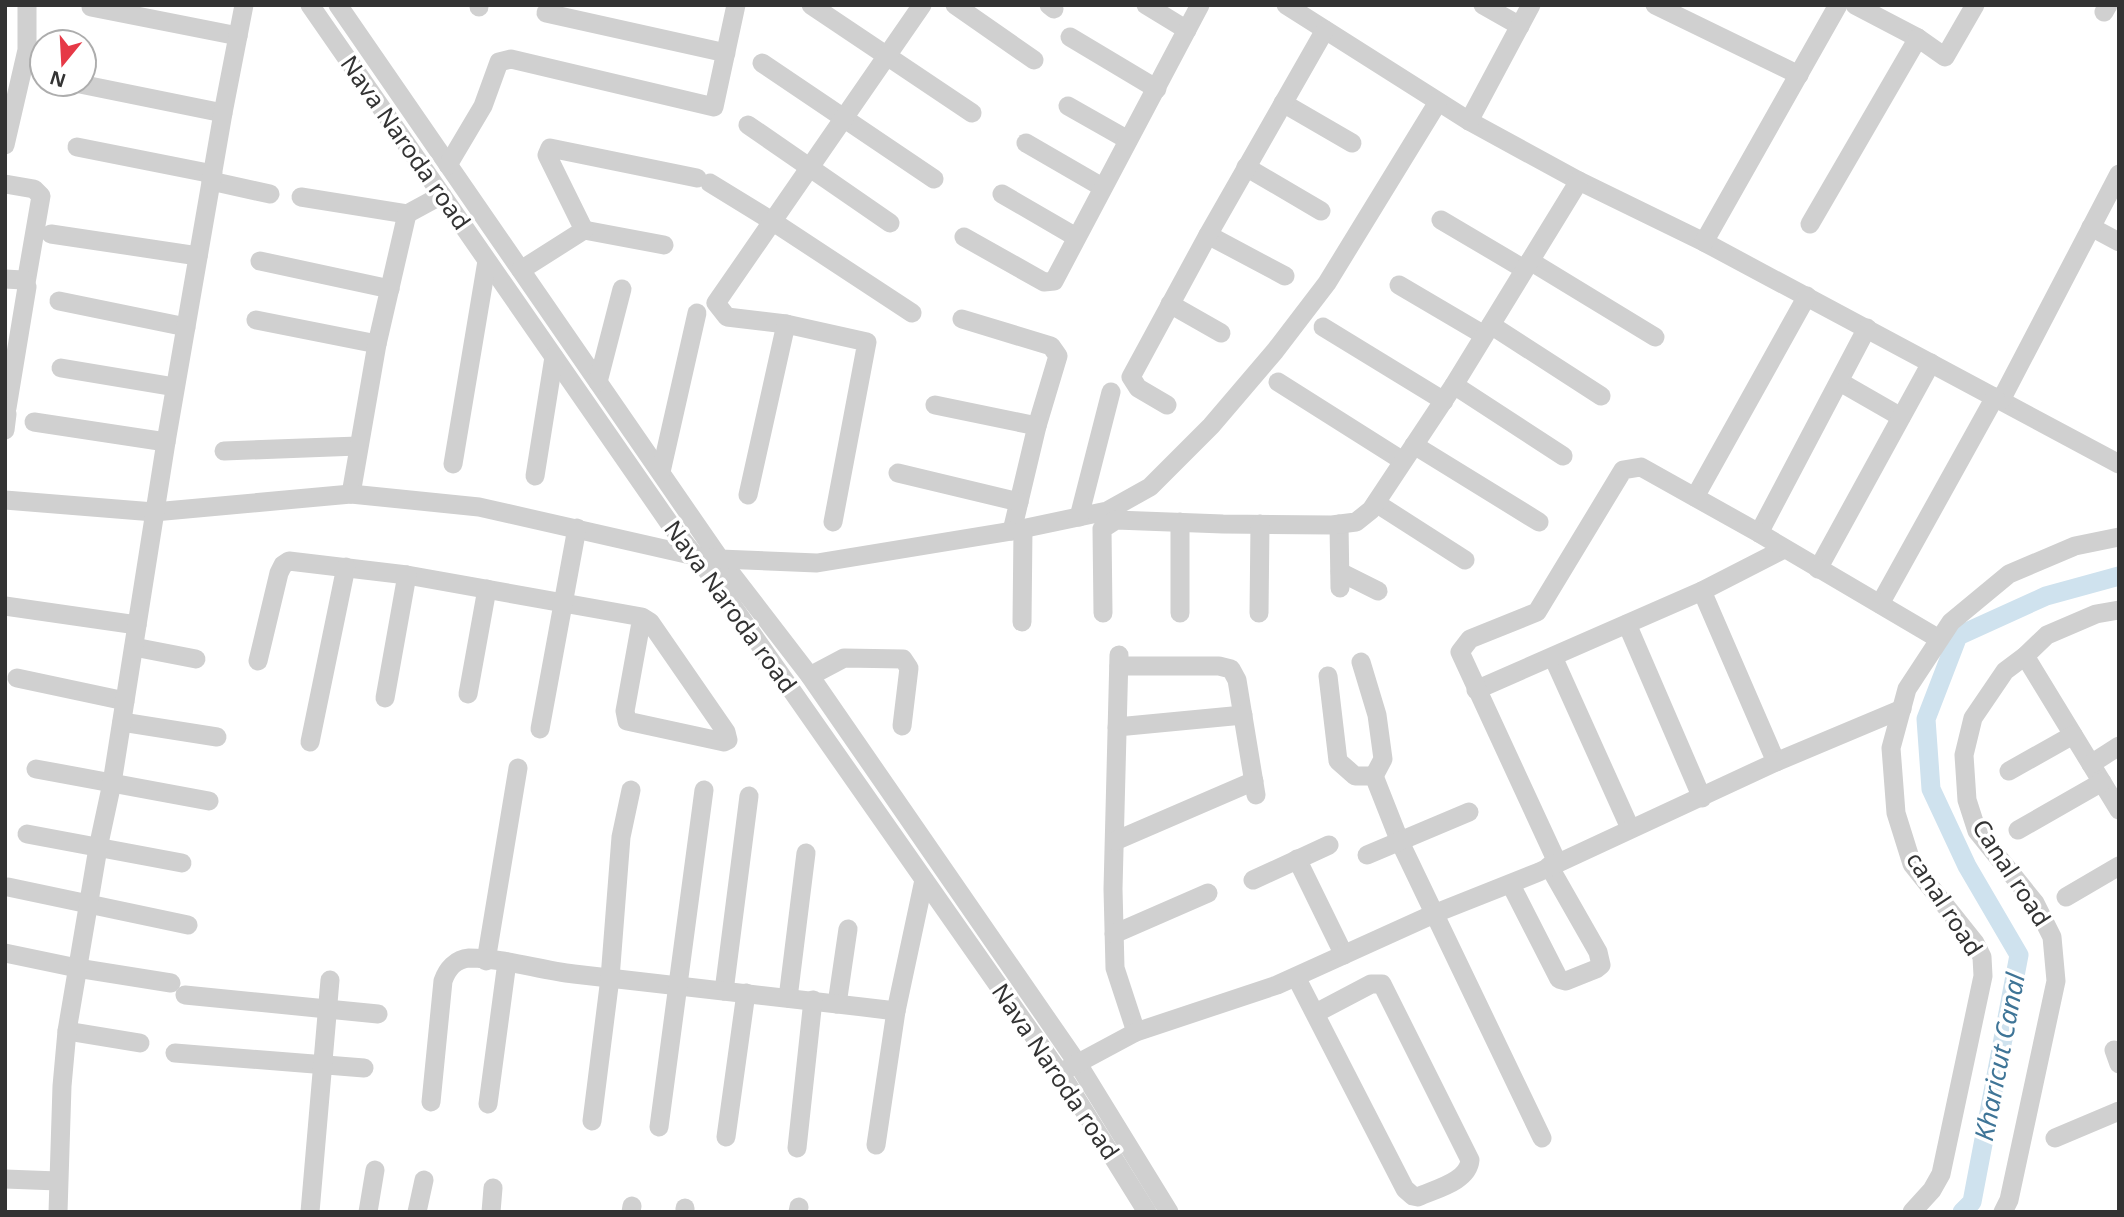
<svg xmlns="http://www.w3.org/2000/svg" width="2124" height="1217" font-family="'Noto Sans',sans-serif">
	<style>
		.lines { fill: none; stroke-linecap: round; stroke-linejoin: round }
		.canal { stroke: #cfe2ee; stroke-width: 19 }
		.minor { stroke: #d0d0d0; stroke-width: 19 }
		.labels { text-anchor: middle; stroke-width: 7; stroke-linejoin: round; paint-order: stroke }
		.street-label { font-size: 24px; fill: #333; stroke: #fff }
		.water-label { font-size: 26px; font-style: italic; fill: #3f7597; stroke: #fff }
	</style>
	<rect width="100%" height="100%" fill="#fff"/>
	<g class="lines">
		<path class="canal" d="M1962 1212 1972 1202 2019 955 1967 866 1931 789 1926 719 1958 636 2046 596 2119 576"/>
		<g class="minor">
			<path d="M310 5 672 527 713 578 1068 1085 1147 1212"/>
			<path d="M338 5 720 559 810 676 1078 1064 1169 1212"/>
			<path d="M811 5 972 113"/>
			<path d="M955 5 1034 60"/>
			<path d="M1049 5 1054 9"/>
			<path d="M1146 5 1187 30"/>
			<path d="M1286 5 1469 121 1579 181 1704 242 2119 464"/>
			<path d="M1483 5 1520 26"/>
			<path d="M1655 5 1799 75"/>
			<path d="M1855 5 1918 38 1945 57 1975 5"/>
			<path d="M91 7 238 36"/>
			<path d="M479 7V5"/>
			<path d="M2104 12 2108 5"/>
			<path d="M546 13 726 53"/>
			<path d="M1070 37 1157 89"/>
			<path d="M762 63 934 179"/>
			<path d="M80 84 223 113"/>
			<path d="M1283 103 1352 143"/>
			<path d="M1068 106 1128 140"/>
			<path d="M1469 121 1531 5"/>
			<path d="M748 125 890 223"/>
			<path d="M1026 143 1102 187"/>
			<path d="M5 145 27 50V5"/>
			<path d="M77 147 213 174"/>
			<path d="M448 165 483 106 499 62 511 59 714 107 736 5"/>
			<path d="M1246 167 1321 211"/>
			<path d="M211 181 270 194"/>
			<path d="M710 183 772 221 912 313"/>
			<path d="M5 184 34 189 41 196 26 283"/>
			<path d="M1002 194 1076 237"/>
			<path d="M301 197 407 214 442 195"/>
			<path d="M1441 220 1524 269"/>
			<path d="M1810 224 1918 38"/>
			<path d="M2091 227 2119 242"/>
			<path d="M584 230 664 245"/>
			<path d="M51 234 198 256"/>
			<path d="M1208 235 1285 276"/>
			<path d="M964 237 1044 282 1054 281 1200 5"/>
			<path d="M1704 242 1838 5"/>
			<path d="M260 261 390 289"/>
			<path d="M1530 261 1655 337"/>
			<path d="M521 270 584 230 547 155 550 148 697 178"/>
			<path d="M5 279 23 280 27 287 7 408"/>
			<path d="M1399 285 1484 335"/>
			<path d="M59 301 186 327"/>
			<path d="M1170 304 1221 333"/>
			<path d="M962 319 1051 346 1058 356 1037 426 1012 531"/>
			<path d="M256 320 377 344"/>
			<path d="M786 324 727 317 716 303 922 5"/>
			<path d="M1491 325 1601 396"/>
			<path d="M1323 327 1444 401"/>
			<path d="M61 368 175 387"/>
			<path d="M598 382 622 289"/>
			<path d="M1278 382 1403 461"/>
			<path d="M1840 382 1901 417"/>
			<path d="M1454 385 1563 456"/>
			<path d="M2001 400 2119 174"/>
			<path d="M935 405 1037 426"/>
			<path d="M1167 405 1138 388 1131 377 1208 235 1325 30"/>
			<path d="M5 407 7 414 5 430"/>
			<path d="M34 422 166 442"/>
			<path d="M1414 445 1539 522"/>
			<path d="M224 451 358 446"/>
			<path d="M453 464 487 261"/>
			<path d="M661 472 697 313"/>
			<path d="M898 473 1019 502"/>
			<path d="M535 476 554 357"/>
			<path d="M351 494 377 344 407 214"/>
			<path d="M748 495 786 324 867 342 833 522"/>
			<path d="M1695 497 1807 296"/>
			<path d="M5 500 154 512 351 494 479 507 695 556 720 559 817 563 1012 531 1107 511 1150 487 1211 426 1275 351 1327 283 1438 102"/>
			<path d="M1376 503 1465 560"/>
			<path d="M1079 517 1111 392"/>
			<path d="M1339 524 1340 588"/>
			<path d="M1759 533 1867 328"/>
			<path d="M1818 569 1931 363"/>
			<path d="M1340 572 1378 591"/>
			<path d="M1702 591 1776 762"/>
			<path d="M1880 604 1995 397"/>
			<path d="M5 606 137 625"/>
			<path d="M1103 613 1102 529 1116 520 1223 524 1332 525 1356 522 1371 510 1454 385 1579 181"/>
			<path d="M1180 613V522"/>
			<path d="M1259 613 1260 524"/>
			<path d="M1022 622 1023 529"/>
			<path d="M1627 624 1702 798"/>
			<path d="M134 647 196 659"/>
			<path d="M1119 655 1113 889 1115 968 1136 1032"/>
			<path d="M2025 656 2119 810"/>
			<path d="M1553 657 1630 828"/>
			<path d="M258 661 279 573 283 565 289 561 407 575 642 617 650 622 726 732 728 740 724 742 627 721 625 711 642 617"/>
			<path d="M1361 662 1377 715 1383 759 1374 776"/>
			<path d="M1119 666H1219L1231 669 1237 680 1256 795"/>
			<path d="M810 676 844 658 903 659 909 668 902 726"/>
			<path d="M1328 676 1338 761 1355 776H1374L1400 842 1542 1138"/>
			<path d="M17 678 125 701"/>
			<path d="M1476 690 1702 591 1784 549"/>
			<path d="M468 694 487 589"/>
			<path d="M385 698 407 575"/>
			<path d="M122 722 217 737"/>
			<path d="M1117 727 1243 715"/>
			<path d="M540 729 577 528"/>
			<path d="M310 742 346 567"/>
			<path d="M2091 764 2119 746"/>
			<path d="M36 769 209 801"/>
			<path d="M2009 771 2073 735"/>
			<path d="M2018 830 2102 782"/>
			<path d="M27 834 182 863"/>
			<path d="M1115 841 1254 781"/>
			<path d="M1367 855 1469 812"/>
			<path d="M1297 859 1344 955"/>
			<path d="M1557 862 1460 652 1470 639 1537 612 1623 470 1641 467 1759 533 1939 639"/>
			<path d="M1253 880 1329 845"/>
			<path d="M1511 885 1559 979 1566 981 1596 969 1601 965 1598 952 1549 866"/>
			<path d="M8 887 188 925"/>
			<path d="M2066 897 2119 866"/>
			<path d="M1114 934 1208 893"/>
			<path d="M5 953 77 968 171 983"/>
			<path d="M486 961 518 768"/>
			<path d="M1296 977 1405 1189 1413 1196 1418 1197C1435 1189 1468 1182 1470 1160L1382 984H1371L1316 1013"/>
			<path d="M724 991 749 796"/>
			<path d="M185 995 378 1014"/>
			<path d="M788 998 806 853"/>
			<path d="M837 1004 848 929"/>
			<path d="M67 1031 140 1043"/>
			<path d="M2114 1050 2119 1064"/>
			<path d="M175 1053 364 1068"/>
			<path d="M1067 1069 1136 1032 1277 985 1436 913 1539 872 1776 762 1902 709"/>
			<path d="M431 1102 443 981C447 969 456 959 469 958 504 958 539 970 574 974 682 986 789 998 896 1011L924 880"/>
			<path d="M488 1104 507 962"/>
			<path d="M592 1121 610 978 621 837 631 790"/>
			<path d="M659 1127 704 790"/>
			<path d="M726 1137 746 993"/>
			<path d="M2055 1138 2119 1111"/>
			<path d="M876 1145 896 1011"/>
			<path d="M797 1148 813 1000"/>
			<path d="M5 1179 58 1181"/>
			<path d="M58 1212 62 1086 67 1031 98 848 112 783 166 442 223 113 244 5"/>
			<path d="M310 1212 330 980"/>
			<path d="M368 1212 375 1170"/>
			<path d="M417 1212 424 1180"/>
			<path d="M491 1212 493 1188"/>
			<path d="M631 1212 632 1206"/>
			<path d="M685 1212V1208"/>
			<path d="M798 1212 799 1207"/>
			<path d="M1912 1212 1932 1190 1941 1174 1983 976 1982 957 1975 943 1912 864 1896 813 1891 748 1907 689 1951 622 2009 574 2075 546 2119 537"/>
			<path d="M2003 1212 2009 1200 2056 981 2052 937 2035 903 1977 831 1967 800 1964 755 1973 718 2005 671 2025 656 2047 635 2096 614 2119 610"/>
		</g>
	</g>
	<g class="labels">
		<g class="street-label">
			<text transform="translate(405 143) rotate(55)" y="8">Nava Naroda road</text>
			<text transform="translate(730 607) rotate(54)" y="8">Nava Naroda road</text>
			<text transform="translate(2011 873) rotate(57)" y="8">Canal road</text>
			<text transform="translate(1944 904) rotate(57)" y="8">canal road</text>
			<text transform="translate(1055 1072) rotate(56)" y="8">Nava Naroda road</text>
		</g>
		<g class="water-label">
			<text transform="translate(2000 1057) rotate(-79)" y="9">Kharicut Canal</text>
		</g>
	</g>
	<rect width="2124" height="1217" fill="none" stroke="#333333" stroke-width="14"/>
	<g transform="translate(63 63) rotate(198)"><circle r="33" fill="#ffffff" stroke="#adadad" stroke-width="2"/>
	<path d="M0-5L12 26L0 18L-12 26Z" fill="#e63946"/>
	<text y="-10" font-size="19" font-weight="bold" text-anchor="middle" fill="#333333">N</text>
	</g>
</svg>
